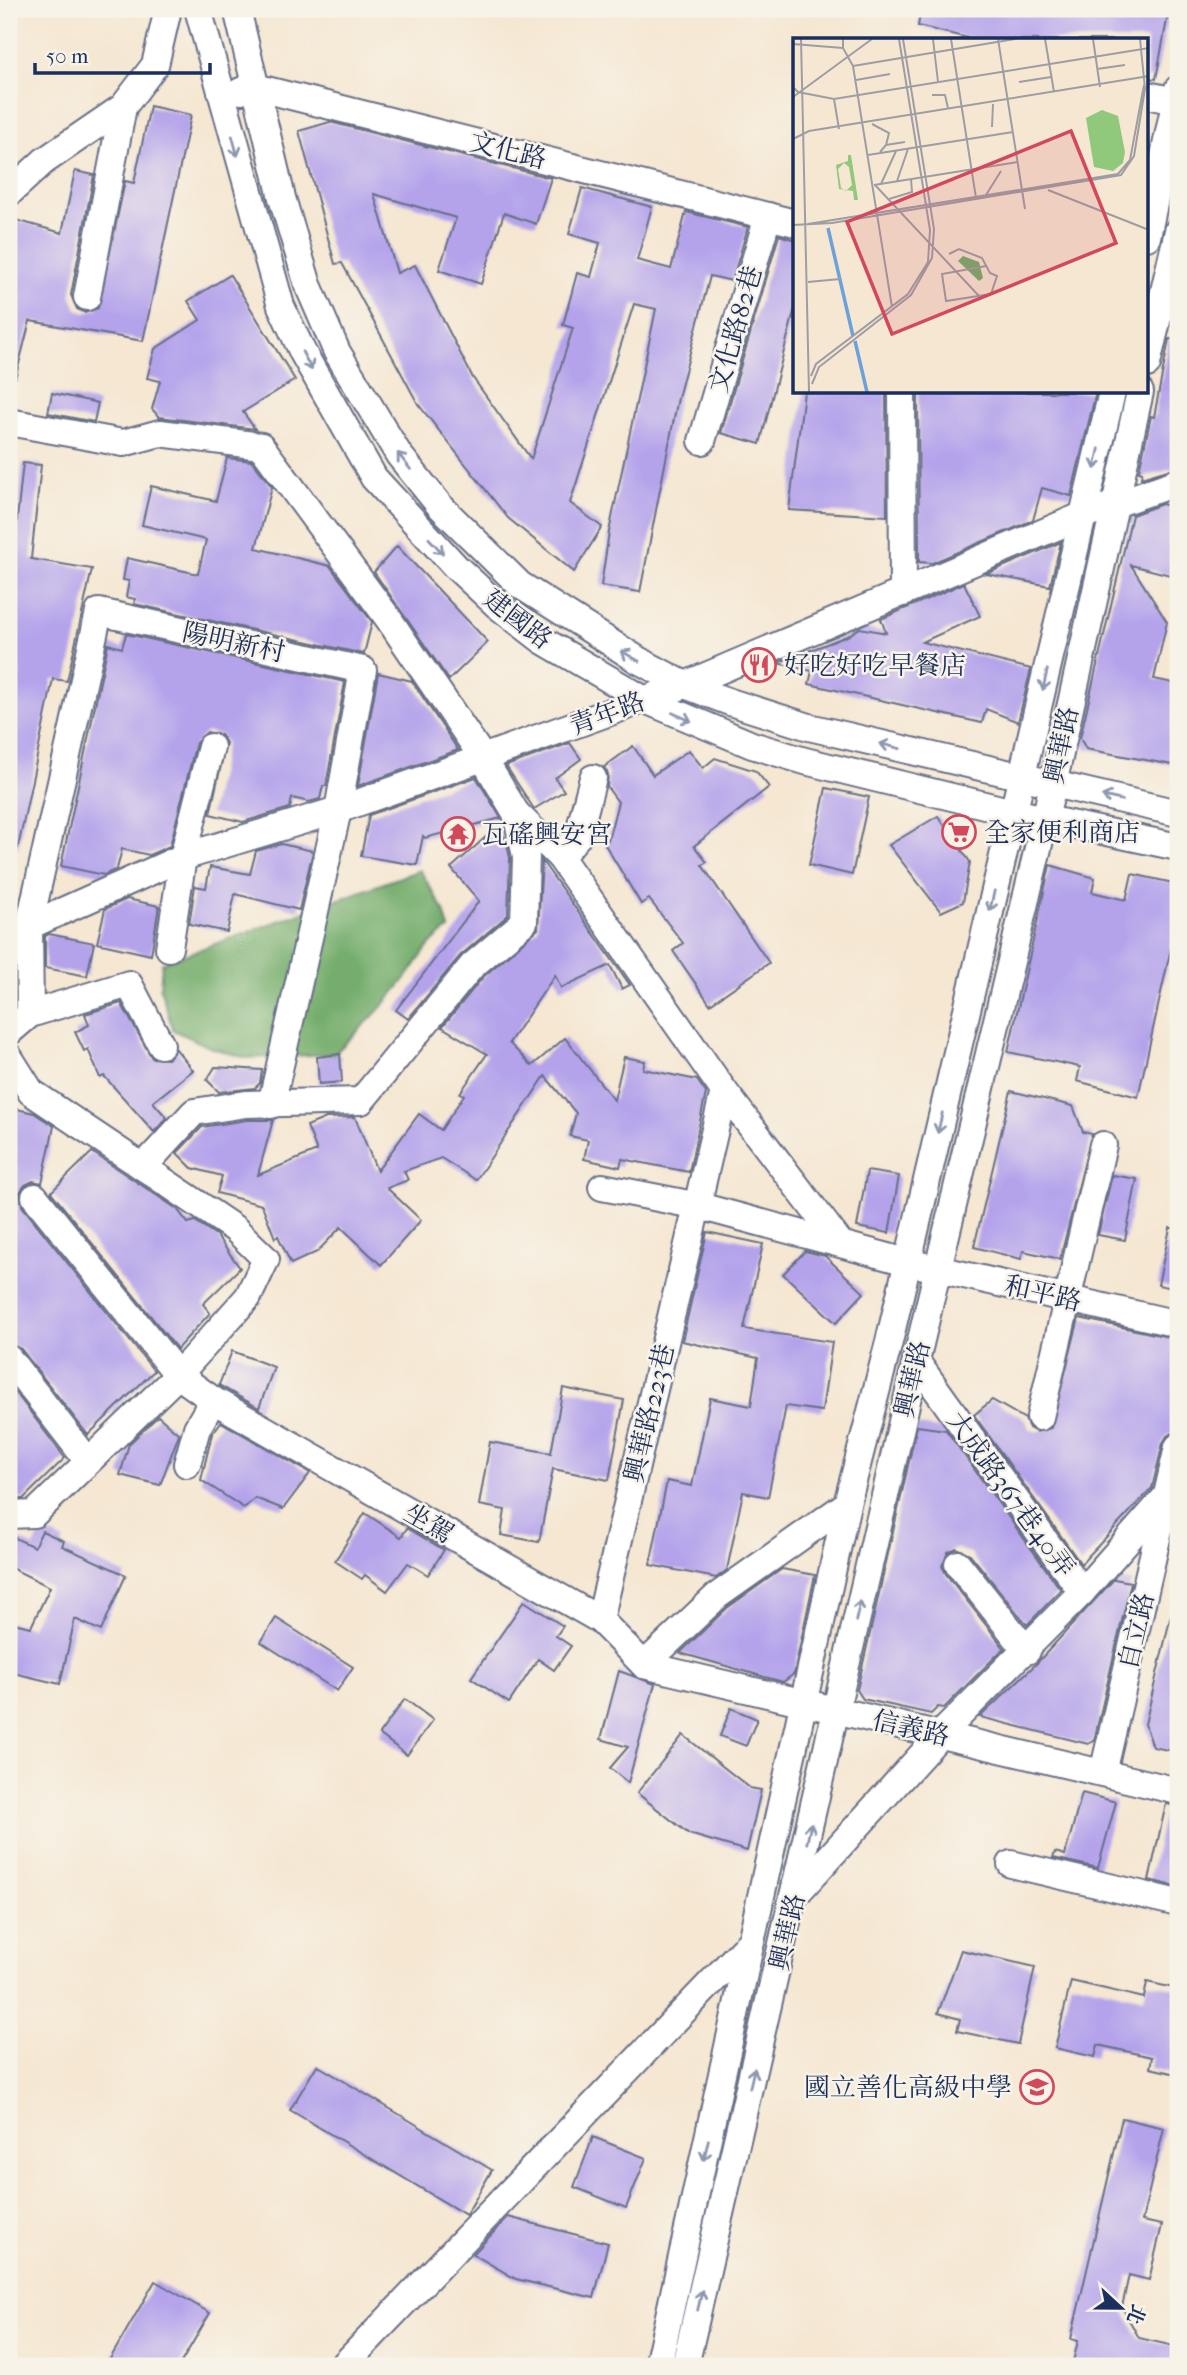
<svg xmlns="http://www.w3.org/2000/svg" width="1187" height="2375" font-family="'IM FELL French Canon','Noto Serif TC',serif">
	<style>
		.forest { fill: #74ad6c; stroke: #486e65; stroke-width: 2 }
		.building { fill: #b4a3eb }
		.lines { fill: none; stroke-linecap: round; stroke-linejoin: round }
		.minor-casing { stroke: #676f87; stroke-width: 30 }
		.minor { stroke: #fff; stroke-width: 26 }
		.oneway { stroke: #8d97ae }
		.labels { text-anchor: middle; stroke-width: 5; stroke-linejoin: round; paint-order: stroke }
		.street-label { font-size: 26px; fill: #1b2f5e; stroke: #f7f3e8 }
		.poi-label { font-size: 26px; fill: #1b2f5e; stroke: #f7f3e8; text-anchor: start }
		.inset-river { fill: none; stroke: #6ba2d9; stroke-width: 3.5 }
		.inset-road { fill: none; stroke: #9e9da4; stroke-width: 2 }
		.view { fill: #d1495b; fill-opacity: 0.15; stroke: #d1495b; stroke-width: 3.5 }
		.inset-edge { fill: none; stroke: #1b2f5e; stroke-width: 3.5 }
	</style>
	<rect width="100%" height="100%" fill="#f7f3e8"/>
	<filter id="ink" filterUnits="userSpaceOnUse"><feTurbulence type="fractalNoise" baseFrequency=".0143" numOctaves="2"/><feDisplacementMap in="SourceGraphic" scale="14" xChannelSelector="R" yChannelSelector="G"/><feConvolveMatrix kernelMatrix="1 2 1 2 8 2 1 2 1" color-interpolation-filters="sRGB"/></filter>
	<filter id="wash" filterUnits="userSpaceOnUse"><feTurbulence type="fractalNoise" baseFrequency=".00686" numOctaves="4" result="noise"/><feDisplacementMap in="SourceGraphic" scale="28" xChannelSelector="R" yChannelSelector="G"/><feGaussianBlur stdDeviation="1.57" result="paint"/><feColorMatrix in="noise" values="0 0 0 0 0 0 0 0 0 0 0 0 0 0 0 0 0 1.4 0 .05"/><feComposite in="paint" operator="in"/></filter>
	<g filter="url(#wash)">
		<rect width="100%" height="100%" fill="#f5e7d2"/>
		<path class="forest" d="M420 870 444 911 449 929C426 944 422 957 406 978 385 1006 359 1030 334 1054L246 1058 212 1048 173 1030 160 988 162 963Z"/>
		<g id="blocks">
			<g class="building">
				<path d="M921 9H1169L1156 79 1147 78V40H976L918 26Z"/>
				<path d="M150 106 191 115 143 341 30 321 15 379 9 378V218L62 233 75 171 94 175 71 295 77 309 85 313 98 308 125 181 134 183Z"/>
				<path d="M330 122 551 178 536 224 504 213 481 284 439 270 456 218 374 194 397 273 415 265 473 378 531 459 573 328 563 325 577 273 591 277 600 243 569 234 582 188 652 207 637 260 671 269 686 212 748 227 732 281 710 276 678 398 640 592 601 586 609 532 656 309 634 304 570 503 602 527 574 572 508 518 418 404 342 263 335 264 299 131Z"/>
				<path d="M779 235 795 240V308L760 444 721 433Z"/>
				<path d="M230 275 295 380 243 412 255 429 159 417 152 409 160 381 147 378 155 349 200 320 188 301Z"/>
				<path d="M1169 339 1178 340V467L1141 478 1142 472 1139 471 1151 416 1154 417Z"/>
				<path d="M804 392H886L887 516 789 510Z"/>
				<path d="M918 392H1096L1071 496 1042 488 1033 520 932 563 919 562Z"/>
				<path d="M52 393 98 403 94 422 48 413Z"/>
				<path d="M227 458 252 461 272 487 256 548 330 566 372 622 364 654 134 604 135 599 126 597 129 581 123 580 127 558 198 574 206 540 142 525 151 486 216 501Z"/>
				<path d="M23 463 41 465 31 559 92 569 67 681 53 679 18 848 9 847V555L13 556Z"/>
				<path d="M1162 504 1178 508V577L1131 565 1167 622 1154 679 1178 684V766L1086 749 1080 738 1132 515Z"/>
				<path d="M1061 542 1050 586 986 574Z"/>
				<path d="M397 546 488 642 449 680 374 572Z"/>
				<path d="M964 583 980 616 922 642 1031 669 1018 722 986 709 982 723 809 684 812 671 777 663 847 636 860 628 886 633 881 619Z"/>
				<path d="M126 634 345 682 326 786H323L320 799 309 802 292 798 290 808 243 822 210 814 226 743 221 735 207 732 196 743 170 846 149 855 122 849 117 869 104 875 61 866 108 644 122 648Z"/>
				<path d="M378 673 412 681 458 750 358 786Z"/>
				<path d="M570 743 581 759 555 778 564 791 534 809 506 766Z"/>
				<path d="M633 746 653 775 689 750 703 768 715 758 756 771 769 787 694 846 707 862 702 865 769 963 710 1004 673 951 683 943 649 899 641 904 604 843 608 840 618 802 607 787 608 774 604 767Z"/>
				<path d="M476 777 501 818 425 838 423 836 417 865 361 856 369 815Z"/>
				<path d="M826 788 869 797 852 875 809 865Z"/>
				<path d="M938 816 970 862 963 902 941 912 889 845Z"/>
				<path d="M496 828 506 839 510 858 508 915 460 956 408 1019 396 1010 479 901 451 868Z"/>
				<path d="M281 844 313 851 299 910 235 894 227 932 189 924 195 886 206 888 210 867 250 874 256 851Z"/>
				<path d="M542 861 630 985 622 989 610 965 561 988 555 975 509 1043 532 1066 565 1038 614 1100 624 1057 645 1061 643 1069 697 1080 706 1093 689 1172 622 1159 620 1167 584 1159 588 1140 570 1136 576 1113 545 1076 476 1180 441 1158 404 1171 408 1180 387 1188 421 1220 381 1265 341 1227 317 1252 291 1264 278 1236 275 1238 262 1205 217 1193 222 1176 192 1168 177 1153 202 1127 247 1120H273L258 1175 317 1151 307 1126 326 1118 355 1117 377 1171 419 1114 441 1130 464 1095 460 1093 487 1054 442 1027 483 977 538 929Z"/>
				<path d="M1050 865 1095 878 1092 892 1126 900 1132 874 1178 884V916L1138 1097 1077 1081 1080 1067 1008 1052Z"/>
				<path d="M127 899 159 906 151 955 97 943 105 909Z"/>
				<path d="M49 934 94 943 87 976 45 968V936Z"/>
				<path d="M121 1003 152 1058 168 1059 176 1049 193 1070 153 1102 167 1118 154 1132 104 1076 100 1078 88 1049 84 1051 75 1032 89 1025 85 1014Z"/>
				<path d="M340 1054 342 1082 319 1084 317 1057Z"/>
				<path d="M215 1067 262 1070 260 1083 255 1088 219 1092 207 1080Z"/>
				<path d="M1011 1091 1073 1106 1083 1132 1092 1134 1060 1259 1023 1251 1021 1259 974 1247Z"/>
				<path d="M17 1109 34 1113 54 1126 42 1183 33 1181 25 1185 20 1192 22 1206 154 1371 88 1435 21 1349 9 1344V1149Z"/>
				<path d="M92 1152 177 1209 188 1223 195 1221 216 1235 240 1268 203 1304 210 1313 177 1349 51 1192Z"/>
				<path d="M867 1171 899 1176 889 1233 857 1227Z"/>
				<path d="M1112 1175 1137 1179 1125 1240 1098 1235Z"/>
				<path d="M1170 1228H1178V1289L1158 1285Z"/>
				<path d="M707 1232 763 1244 744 1329 832 1342 822 1411 786 1406 768 1497 743 1492 727 1570 716 1578 650 1565 667 1481 692 1486 710 1398 751 1406 758 1358 682 1341Z"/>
				<path d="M805 1251 825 1256 864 1293 836 1323 783 1274Z"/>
				<path d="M1079 1318 1178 1339V1421L1176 1432 1167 1436 1163 1443 1152 1488 1081 1564 974 1415 992 1400 1025 1419 1029 1428 1036 1432 1051 1428Z"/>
				<path d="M232 1351 274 1367 259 1408 219 1385Z"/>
				<path d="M9 1384 65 1458 23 1499H9Z"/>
				<path d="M563 1388 624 1400 609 1480 553 1469 539 1542 501 1535 505 1510 479 1505 490 1442 551 1453Z"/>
				<path d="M158 1416 179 1434 160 1485 120 1475 129 1444Z"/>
				<path d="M221 1422 310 1473 283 1509 255 1498 244 1508 201 1480 212 1434Z"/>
				<path d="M917 1426 946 1430 1061 1590 1027 1625 970 1554 956 1548 948 1552 942 1566 946 1574 1004 1648 944 1708 938 1707 931 1714 863 1699 857 1690Z"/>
				<path d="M365 1513 401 1537 407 1528 444 1550 428 1575 408 1563 387 1591 365 1575 362 1579 335 1561Z"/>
				<path d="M42 1531 64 1541 62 1546 126 1575 101 1631 75 1619 60 1684 9 1672V1622L31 1627 50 1587 9 1567V1535L34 1547Z"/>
				<path d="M782 1569 815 1575 794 1674 783 1682 680 1653 727 1608Z"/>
				<path d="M1114 1579 1131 1582 1094 1741 1088 1744 980 1717 1037 1663Z"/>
				<path d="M524 1601 563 1626 556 1636 571 1646 554 1670 538 1659 509 1703 471 1678Z"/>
				<path d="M1171 1615 1178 1616V1752L1153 1747 1145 1724Z"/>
				<path d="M276 1618 353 1667 337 1691 261 1642Z"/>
				<path d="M619 1671 655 1684 628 1783 610 1768 628 1747 601 1739Z"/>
				<path d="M405 1699 433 1720 407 1755 379 1734Z"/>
				<path d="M731 1708 757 1719 746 1746 720 1736Z"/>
				<path d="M683 1735 750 1788 761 1790 747 1851 689 1834 637 1793Z"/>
				<path d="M1082 1793 1116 1802 1098 1868 1053 1858 1055 1852 1065 1855Z"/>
				<path d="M1166 1804 1178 1806V1887L1149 1880Z"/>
				<path d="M961 1950 1035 1967 1018 2044 957 2031 960 2019 938 2013Z"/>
				<path d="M1071 1981 1144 1998 1147 1982 1178 1989 1176 2074 1150 2068 1152 2057 1098 2045 1095 2057 1055 2048Z"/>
				<path d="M317 2065 492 2170 466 2215 290 2110Z"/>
				<path d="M1122 2118 1164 2128 1142 2221 1162 2225 1149 2280 1129 2275 1122 2307 1139 2338 1178 2347V2366H1072L1078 2341 1071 2339Z"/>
				<path d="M593 2137 646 2158 626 2208 574 2187Z"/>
				<path d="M508 2217 608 2243 594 2298 516 2279 473 2254Z"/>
				<path d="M155 2281 210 2313 179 2366H106Z"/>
			</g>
		</g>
	</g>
	<g filter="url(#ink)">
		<use href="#blocks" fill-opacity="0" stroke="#676f87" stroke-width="2"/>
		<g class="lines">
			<g class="minor-casing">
				<g id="minor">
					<path d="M198 9 281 306 303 353 374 478 456 567 498 606 542 640 643 699 752 745 805 761 1013 812 1178 847"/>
					<path d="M237 9 282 198 308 285 337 352 399 455 440 506 520 585 638 660 685 685 730 702 809 727 1178 813"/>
					<path d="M241 91 255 87 795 223"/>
					<path d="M1147 95 1176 101"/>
					<path d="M9 193 44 161 123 107 155 65 168 9"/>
					<path d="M1147 237 1178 89"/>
					<path d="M87 297 123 107"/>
					<path d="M1147 364 1178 231"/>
					<path d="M902 392 903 593"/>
					<path d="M9 422 123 443 160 433 261 446 388 618 483 758 516 813 560 857 724 1091 840 1243"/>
					<path d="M702 441 768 216"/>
					<path d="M560 857 578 836 593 778"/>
					<path d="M29 926 183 857 338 810 685 685 1084 515 1178 482"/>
					<path d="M169 948 183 857 211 747"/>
					<path d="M30 1014 129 984 161 1045"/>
					<path d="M9 1032 30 1014 29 926 99 612 363 670 338 810 271 1105"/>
					<path d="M9 1057 31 1092 143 1167 194 1112 246 1104 361 1101 472 966 524 922 526 856 516 813"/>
					<path d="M602 1187 699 1206 907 1262 1178 1324"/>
					<path d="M35 1197 178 1375 213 1400 600 1620 644 1665 717 1596 847 1504"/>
					<path d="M9 1359 88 1461"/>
					<path d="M916 1361 1082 1592"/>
					<path d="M1040 1417 1103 1145"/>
					<path d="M187 1464 197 1428 213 1400"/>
					<path d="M9 1515 34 1514 178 1375 248 1297 266 1259 235 1229 143 1167"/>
					<path d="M958 1564 1027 1651"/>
					<path d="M600 1620 724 1091"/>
					<path d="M644 1665 1178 1791"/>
					<path d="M1103 1773 1178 1447"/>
					<path d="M1011 1864 1178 1903"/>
					<path d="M797 1893 940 1735 1082 1592 1178 1483"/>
					<path d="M343 2366 751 1941"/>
					<path d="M658 2366 847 1504 889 1342 1112 392"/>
					<path d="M685 2366 916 1361 1053 785 1140 392"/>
				</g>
			</g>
			<use href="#minor" class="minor"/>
		</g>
		<defs><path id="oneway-shaft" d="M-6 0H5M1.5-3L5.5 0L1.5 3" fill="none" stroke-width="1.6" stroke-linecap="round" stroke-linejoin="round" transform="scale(1.75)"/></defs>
		<g class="oneway">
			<use href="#oneway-shaft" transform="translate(235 146) rotate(75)"/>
			<use href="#oneway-shaft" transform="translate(307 361) rotate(62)"/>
			<use href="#oneway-shaft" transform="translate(1097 459) rotate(103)"/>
			<use href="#oneway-shaft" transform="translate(404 461) rotate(-128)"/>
			<use href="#oneway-shaft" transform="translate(436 546) rotate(47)"/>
			<use href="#oneway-shaft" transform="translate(630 656) rotate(-150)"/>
			<use href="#oneway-shaft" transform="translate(1045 680) rotate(103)"/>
			<use href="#oneway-shaft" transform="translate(682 717) rotate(24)"/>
			<use href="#oneway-shaft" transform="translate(890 746) rotate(-166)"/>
			<use href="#oneway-shaft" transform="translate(1112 798) rotate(-167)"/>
			<use href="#oneway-shaft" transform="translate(992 901) rotate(103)"/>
			<use href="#oneway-shaft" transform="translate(940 1123) rotate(103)"/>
			<use href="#oneway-shaft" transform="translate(858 1611) rotate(-77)"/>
			<use href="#oneway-shaft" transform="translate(809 1833) rotate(-78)"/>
			<use href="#oneway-shaft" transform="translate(752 2078) rotate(-77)"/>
			<use href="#oneway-shaft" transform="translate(706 2150) rotate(103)"/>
			<use href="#oneway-shaft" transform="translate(700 2300) rotate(-77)"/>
		</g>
	</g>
	<defs>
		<g id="restaurant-ring" transform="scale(1.75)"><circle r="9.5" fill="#f7f3e8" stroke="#d1495b" stroke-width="1.5"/><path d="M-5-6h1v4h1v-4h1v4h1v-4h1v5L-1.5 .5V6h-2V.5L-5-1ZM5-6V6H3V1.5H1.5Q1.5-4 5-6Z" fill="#d1495b"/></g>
		<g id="supermarket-ring" transform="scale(1.75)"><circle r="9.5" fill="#f7f3e8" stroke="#d1495b" stroke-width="1.5"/><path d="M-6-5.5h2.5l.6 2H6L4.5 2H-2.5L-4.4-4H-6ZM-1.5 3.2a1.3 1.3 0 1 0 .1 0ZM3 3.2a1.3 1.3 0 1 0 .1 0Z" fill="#d1495b"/></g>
		<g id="temple-ring" transform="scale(1.75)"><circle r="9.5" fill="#f7f3e8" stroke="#d1495b" stroke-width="1.5"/><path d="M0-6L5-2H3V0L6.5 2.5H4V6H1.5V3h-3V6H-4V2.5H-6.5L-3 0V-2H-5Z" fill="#d1495b"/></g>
		<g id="school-ring" transform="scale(1.75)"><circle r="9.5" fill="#f7f3e8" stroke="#d1495b" stroke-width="1.5"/><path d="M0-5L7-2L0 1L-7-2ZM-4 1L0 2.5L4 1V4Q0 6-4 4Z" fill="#d1495b"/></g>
	</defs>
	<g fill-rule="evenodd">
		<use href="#restaurant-ring" x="759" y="665"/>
		<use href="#supermarket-ring" x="959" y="832"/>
		<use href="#temple-ring" x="458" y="834"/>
		<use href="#school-ring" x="1037" y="2087"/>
	</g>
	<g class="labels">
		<g class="street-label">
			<text transform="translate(508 150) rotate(14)" y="9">文化路</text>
			<text transform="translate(735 329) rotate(-74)" y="9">文化路82巷</text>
			<text transform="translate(518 619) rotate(38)" y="9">建國路</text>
			<text transform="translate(234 642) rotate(12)" y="9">陽明新村</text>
			<text transform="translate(607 713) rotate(-20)" y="9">青年路</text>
			<text transform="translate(1061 745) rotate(-78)" y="9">興華路</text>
			<text transform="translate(1043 1293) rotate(13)" y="9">和平路</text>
			<text transform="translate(912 1379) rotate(-77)" y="9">興華路</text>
			<text transform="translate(649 1413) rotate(-77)" y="9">興華路223巷</text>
			<text transform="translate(1011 1494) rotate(54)" y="9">大成路367巷40弄</text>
			<text transform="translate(429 1523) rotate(30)" y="9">坐駕</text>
			<text transform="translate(1136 1631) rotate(-77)" y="9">自立路</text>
			<text transform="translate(911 1728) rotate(13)" y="9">信義路</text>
			<text transform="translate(787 1932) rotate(-77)" y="9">興華路</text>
		</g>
		<g class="poi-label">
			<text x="784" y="674">好吃好吃早餐店</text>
			<text x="984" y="841">全家便利商店</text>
			<text x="482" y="843">瓦磘興安宮</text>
			<text x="1012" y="2096" text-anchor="end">國立善化高級中學</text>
		</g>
	</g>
	<g transform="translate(793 38)">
		<rect width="355" height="355" fill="#f5e7d2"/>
		<path d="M309 72 325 78 332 114 330 125 320 133 301 129 293 80ZM55 117H58L65 162H61L60 153 46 151 43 127 55 123ZM51 125 56 129 59 147 53 153 48 150 45 131Z" fill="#91c97c" fill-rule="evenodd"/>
		<path d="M170 218 186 224 190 240 186 243 165 223Z" fill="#74ad6c"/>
		<path class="inset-river" d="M35 190 60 298M62 303 74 354"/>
		<path class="inset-road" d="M8 1 16 354M50 1V10L60 28 99 269M140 1 145 44M158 1 183 160M205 1 232 171M252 1 261 54M300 1 307 49M0 6 50 10M60 28 222 1M304 31 332 27M63 42 97 36M226 44 258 39M0 49 5 54 41 61 356 10M139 57H152L155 70M0 59 79 1M41 61 46 91M79 86 96 95 93 107M199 89 200 66M0 101 16 93 356 38M87 114 93 107 112 104M75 117 220 94M104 143 115 111M88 146 103 113M81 147 225 124M82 147 186 258M255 152 356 192M193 157 208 133M96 161 119 154 118 141M15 186 325 136 337 122 351 47M0 187 39 185 328 137 341 118 352 51 347 1M156 216 166 211 189 220 197 235 204 238 198 256 153 263 149 236 193 228M15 244 47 241M18 338 23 326 115 256 135 224 137 192 106 1M19 346 26 329 118 257 139 220 141 191 110 1"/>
		<path class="view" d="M278 93 323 205 99 296 54 184Z"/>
		<rect width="355" height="355" class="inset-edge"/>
	</g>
	<rect width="1187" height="2375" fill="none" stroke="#f7f3e8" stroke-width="35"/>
	<g transform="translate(1121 2308) rotate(112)" stroke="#f7f3e8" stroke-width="5" paint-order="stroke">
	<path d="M0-5L12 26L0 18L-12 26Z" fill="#1b2f5e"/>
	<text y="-10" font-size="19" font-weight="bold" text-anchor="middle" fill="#1b2f5e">北</text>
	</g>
	<path d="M35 63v10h175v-10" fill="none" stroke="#1b2f5e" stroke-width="3.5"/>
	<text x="46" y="63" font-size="21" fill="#1b2f5e" stroke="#f7f3e8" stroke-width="5" paint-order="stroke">50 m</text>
</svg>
